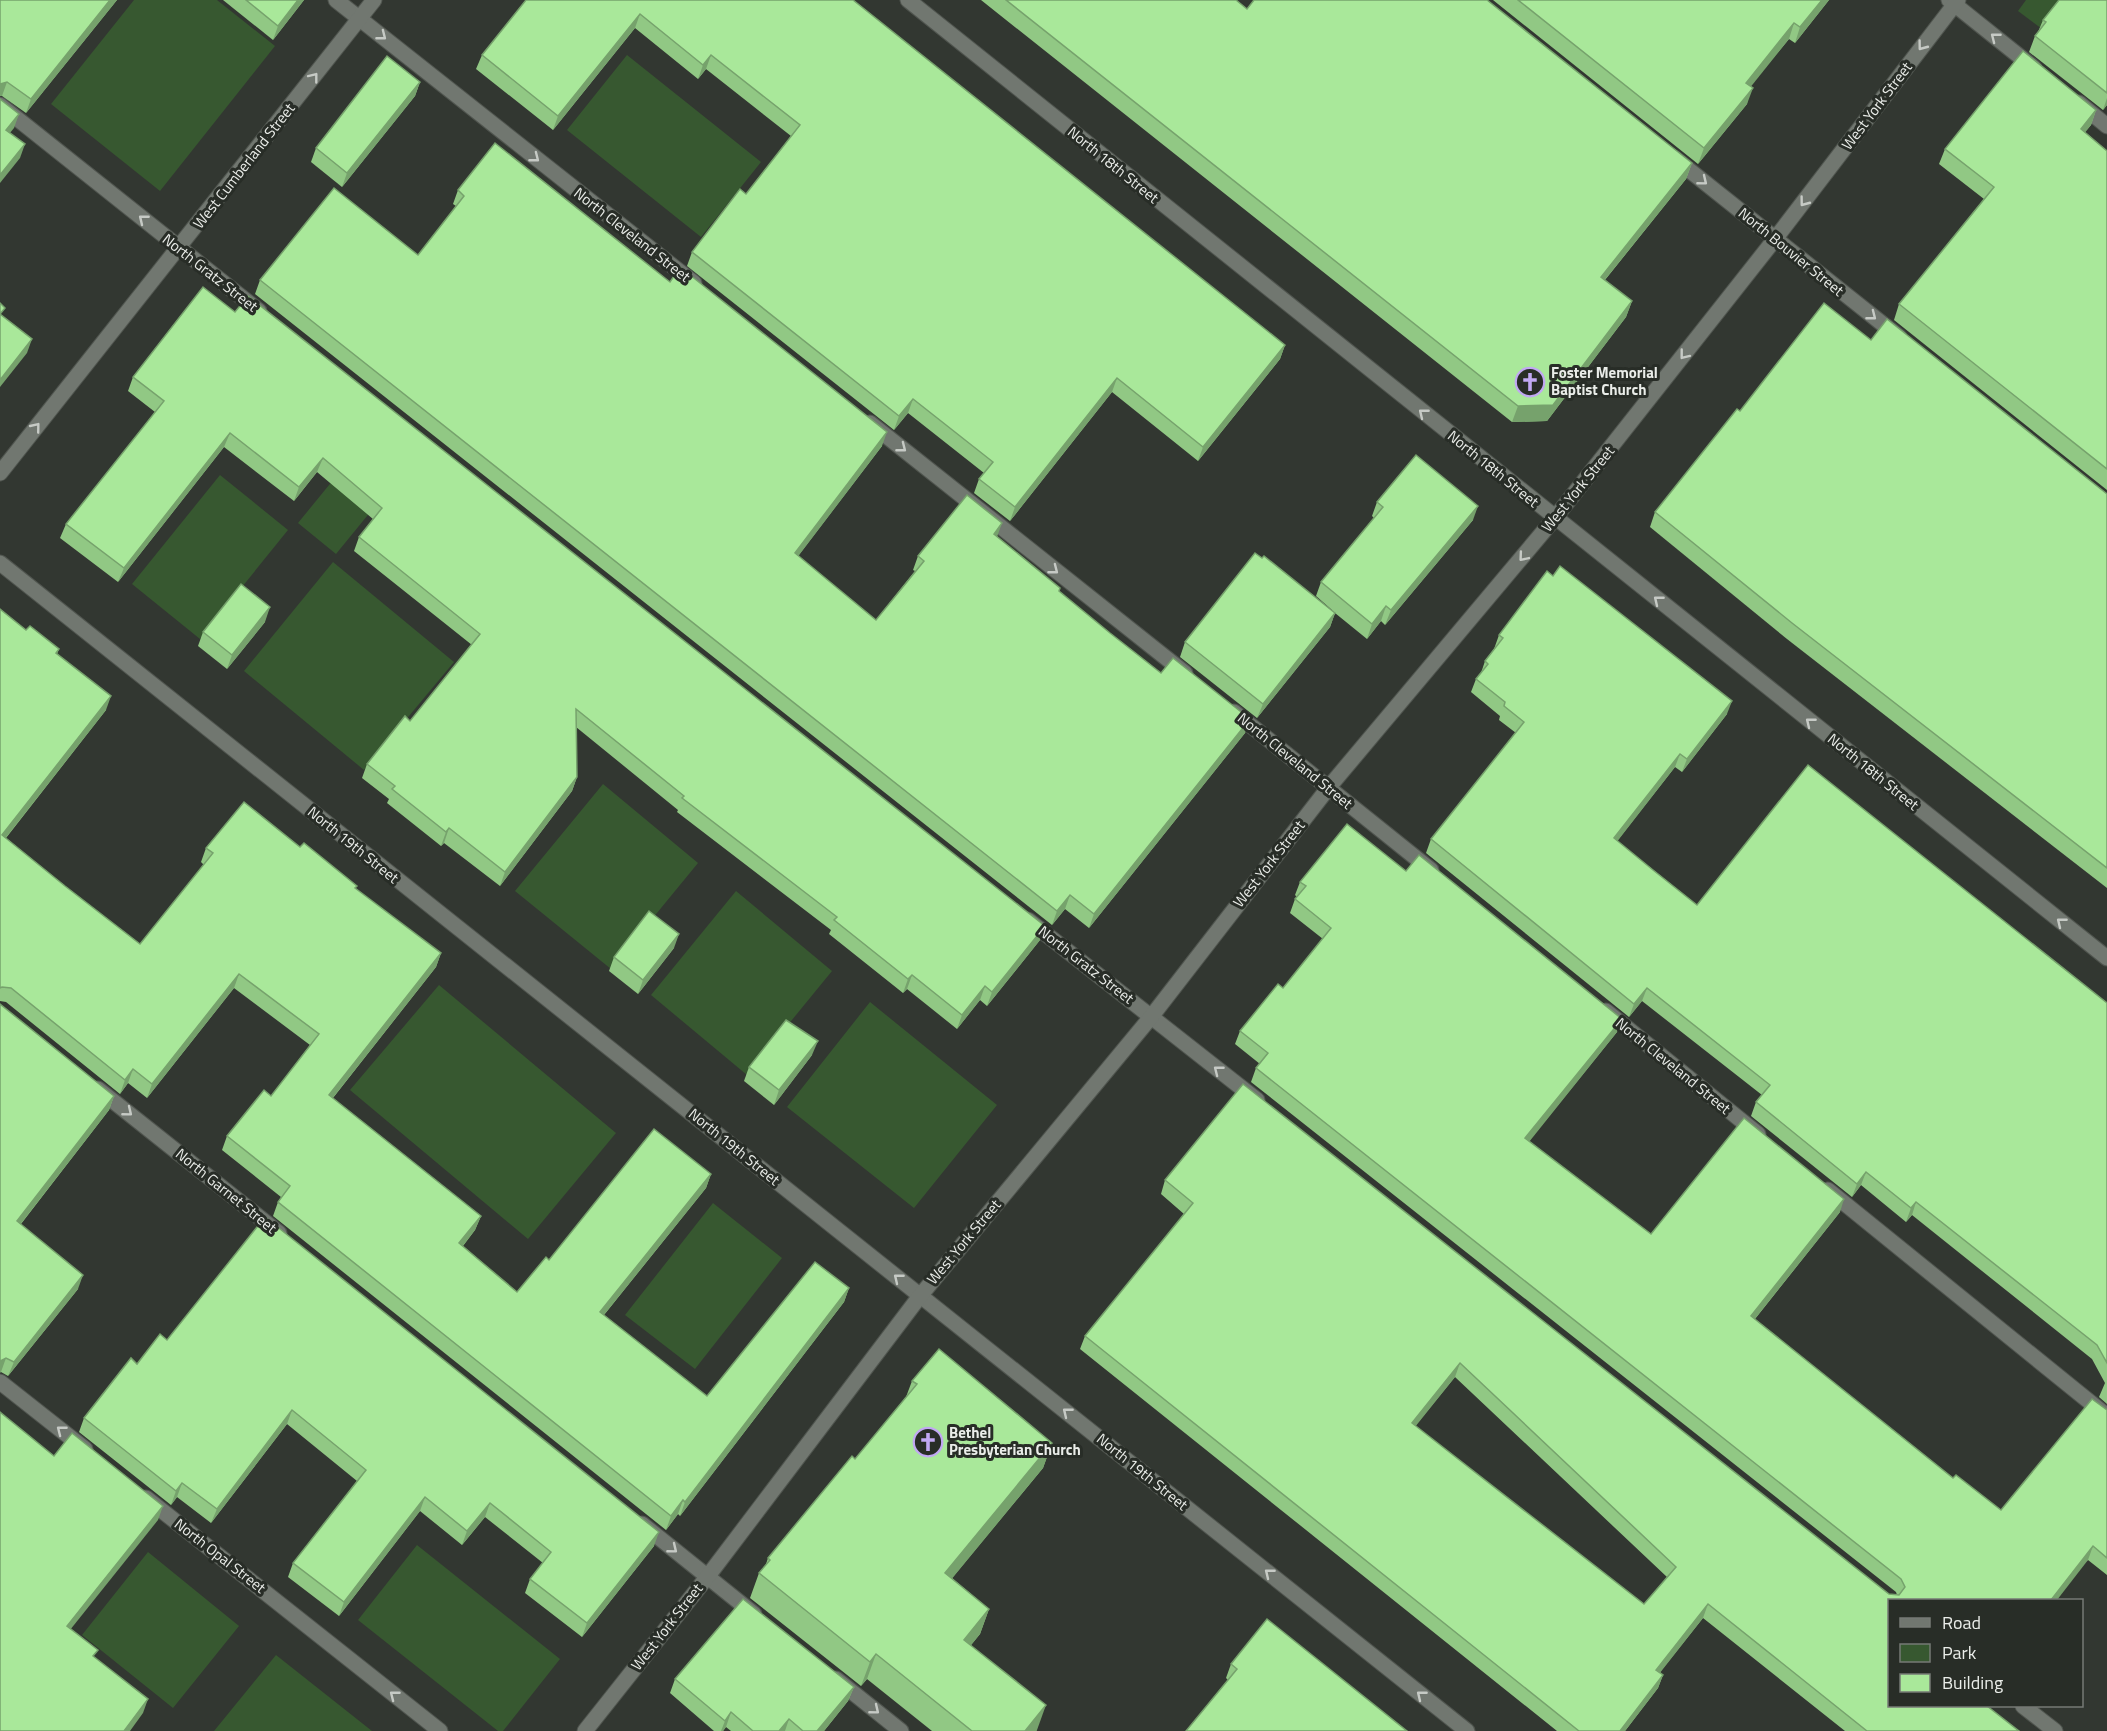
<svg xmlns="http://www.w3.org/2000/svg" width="2107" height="1731" font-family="'Titillium Web',sans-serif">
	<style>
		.green { fill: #375830 }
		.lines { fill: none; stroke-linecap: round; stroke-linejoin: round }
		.minor-casing { stroke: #50554f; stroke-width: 17 }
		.minor { stroke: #717770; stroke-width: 15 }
		.wall { fill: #91c884; fill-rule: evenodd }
		.shaded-wall { fill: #76a26c }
		.building { fill: #a9e89a; stroke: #76a26c; stroke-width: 1.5; fill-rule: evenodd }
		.oneway { stroke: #c6cac5 }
		.labels { text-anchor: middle; stroke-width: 6; stroke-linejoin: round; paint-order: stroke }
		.street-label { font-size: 15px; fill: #eaede9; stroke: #282d27 }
		.poi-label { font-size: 15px; font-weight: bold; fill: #eaede9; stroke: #282d27; text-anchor: start }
	</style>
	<rect width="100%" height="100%" fill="#323731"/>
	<g class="green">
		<path d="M134 0H217L275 46 160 191 51 104Z"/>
		<path d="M2026 0H2071L2046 32 2018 11Z"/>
		<path d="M627 55 761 162 701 237 567 130Z"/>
		<path d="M365 441 403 472 336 554 298 523Z"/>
		<path d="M220 475 288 530 200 639 132 584Z"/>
		<path d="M333 562 454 662 364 770 244 671Z"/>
		<path d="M603 784 698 863 611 969 515 891Z"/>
		<path d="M736 891 832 971 747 1075 651 995Z"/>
		<path d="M439 985 616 1133 528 1239 350 1090Z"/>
		<path d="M870 1002 997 1105 914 1208 787 1107Z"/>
		<path d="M713 1203 782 1258 695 1369 625 1315Z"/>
		<path d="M417 1545 560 1659 503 1731H498L358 1620Z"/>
		<path d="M148 1552 239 1626 173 1708 82 1635Z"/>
		<path d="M276 1655 372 1731H214Z"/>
	</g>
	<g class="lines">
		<g class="minor-casing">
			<g id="minor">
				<path d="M336 0 694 283"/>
				<path d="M908 0 2107 958"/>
				<path d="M1949 0 2034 68"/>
				<path d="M2079 103 2107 126"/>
				<path d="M0 105 259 311"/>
				<path d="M1674 158 1899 337"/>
				<path d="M870 423 1185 673"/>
				<path d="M0 473 374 0"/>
				<path d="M0 563 1467 1731"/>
				<path d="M1234 712 1431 870"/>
				<path d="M1028 920 1257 1100"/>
				<path d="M1606 1011 1758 1134"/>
				<path d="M98 1089 279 1233"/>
				<path d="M1828 1190 2107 1416"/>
				<path d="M0 1382 85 1449"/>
				<path d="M146 1498 440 1731"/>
				<path d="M642 1524 754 1614"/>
				<path d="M836 1679 901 1731"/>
				<path d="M2023 1706 2055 1731"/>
				<path d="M585 1731 708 1576 920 1296 1151 1017 1329 787 1554 519 1775 239 1958 0"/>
			</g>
		</g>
		<use href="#minor" class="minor"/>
	</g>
	<g class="wall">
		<path d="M0 0H117L26 113 2 96Z"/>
		<path d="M223 0H304L273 40Z"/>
		<path d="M526 0H853L1285 345 1280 359 1198 461 1112 392 1010 521 974 493 979 479 984 473 908 413 894 430 687 266 692 252 746 194 791 136 706 69 698 79 635 28 553 130 476 69 482 55Z"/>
		<path d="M981 0H1236L1247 9 1692 163 1686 179 1605 280 1632 301 1626 317 1547 421 1512 422Z"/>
		<path d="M1493 0H1829L1795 43 1789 39 1750 86 1747 104 1698 164Z"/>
		<path d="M2107 0V105L2103 110 2029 52 2035 36 2038 32 2043 20Z"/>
		<path d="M420 82 415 96 342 187 311 162 316 148Z"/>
		<path d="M2096 110 2091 125 2085 132 2107 151V490L1894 320 1899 304 1984 199 1939 164 1945 149Z"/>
		<path d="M458 190 670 282 882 446 798 556 876 620 915 571 913 570 918 556 997 537 1060 588 1059 591 1110 633 1161 673 1250 719 1245 733 1089 928 1065 909 1052 925 255 294 260 280 418 255 456 206 453 204Z"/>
		<path d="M181 315 1040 940 987 1006 980 1000 957 1029 907 989 903 993 829 934 831 930 677 812 678 810 576 727 577 777 572 791 500 886 444 843 441 846 387 803 389 799 362 778 367 764 410 721 472 645 354 551 359 537 373 519 317 472 294 501 224 447 118 582 60 538 66 524 155 412 128 391 133 377Z"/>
		<path d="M1871 340 2107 494V888L1787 639 1650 527 1655 512 1740 411Z"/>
		<path d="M1377 502 1473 520 1385 625 1381 621 1367 639 1335 613 1330 627 1257 718 1180 657 1185 642 1332 610 1316 596 1321 582 1374 518 1372 516Z"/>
		<path d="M0 609 26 630 59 649 57 654 106 710 6 838 65 886 140 944 204 865 201 862 206 848 300 847 356 889 441 953 436 967 333 1098 481 1216 475 1230 463 1246 517 1292 549 1260 711 1174 706 1188 604 1315 707 1396 849 1288 844 1302 680 1516 678 1514 666 1530 273 1216 278 1202 281 1197 222 1150 227 1136 271 1096 310 1045 234 988 147 1098 128 1083 120 1094 6 1002 0 1001Z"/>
		<path d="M265 622 227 669 198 646 203 632Z"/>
		<path d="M1499 635 1727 714 1682 772 1675 767 1617 841 1697 905 2107 1003V1404L2099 1397 2105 1383 2092 1359 1912 1215 1906 1222 1861 1185 1852 1197 1751 1116 1756 1102 1762 1095 1642 1001 1629 1017 1426 853 1431 839 1516 733 1499 720 1500 716 1471 692 1476 679 1481 673 1485 661 1494 649Z"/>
		<path d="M1406 871 1617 1032 1529 1141 1651 1234 1840 1212 1755 1319 1953 1478 2001 1510 2107 1410V1575L2088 1560 1890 1706 2019 1731H1845L1703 1618 1660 1672 1663 1675 1658 1688 1625 1731H1557L1080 1349 1085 1336 1184 1214 1161 1194 1165 1180 1889 1594 1897 1595 1896 1592 1251 1082 1256 1068 1260 1064 1235 1044 1240 1031 1283 988 1323 939 1290 913 1295 899 1297 897 1295 895 1300 882ZM1455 1377 1667 1577 1644 1604 1415 1426Z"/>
		<path d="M674 948 638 994 609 971 614 957Z"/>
		<path d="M0 1004 114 1096 109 1110 21 1224 78 1289 8 1376 1 1372Z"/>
		<path d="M812 1055 774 1105 744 1081 749 1067Z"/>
		<path d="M167 1340 654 1546 582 1637 525 1593 530 1579 543 1563 485 1517 462 1545 420 1511 339 1616 288 1577 293 1563 357 1481 287 1424 211 1523 177 1497 171 1505 79 1432 84 1418 137 1364Z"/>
		<path d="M912 1381 1052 1443 1043 1468 952 1578 989 1609 980 1634 971 1645 1037 1730 1036 1731H932L867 1679 861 1686 750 1598 759 1573 765 1567 768 1558 855 1459 906 1397Z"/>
		<path d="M1231 1664 1407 1731 1228 1680 1226 1678Z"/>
		<path d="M675 1679 854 1687 848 1701 824 1731H731L726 1727 723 1731H714L670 1693Z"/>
	</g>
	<g class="shaded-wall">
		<path d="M110 0H117L26 113 31 99Z"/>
		<path d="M298 0H304L273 40 278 26Z"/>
		<path d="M1822 0H1829L1795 43 1800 27Z"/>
		<path d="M640 14 635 28 553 130 558 116Z"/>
		<path d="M1794 23 1789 39 1741 99 1746 83Z"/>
		<path d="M711 55 706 69 698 79 703 65Z"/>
		<path d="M7 82 2 96H0V84Z"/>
		<path d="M420 82 415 96 342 187 347 173Z"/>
		<path d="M1753 88 1747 104 1698 164 1704 148Z"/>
		<path d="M2107 98V105L2103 110Z"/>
		<path d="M2096 110 2091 125 2075 145 2081 129Z"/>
		<path d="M19 114 14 128 1 144 6 130Z"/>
		<path d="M25 144 20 158 0 183V175Z"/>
		<path d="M1692 163 1686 179 1595 292 1601 277Z"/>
		<path d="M1632 301 1626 317 1547 421 1512 422 1518 406Z"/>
		<path d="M32 339 27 353 0 387V380Z"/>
		<path d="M1285 345 1280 359 1198 461 1203 447Z"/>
		<path d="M1117 378 1112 392 1010 521 1015 507Z"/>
		<path d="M913 399 908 413 894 430 899 416Z"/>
		<path d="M887 432 882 446 790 567 795 553Z"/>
		<path d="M230 433 224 447 118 582 124 568Z"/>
		<path d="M323 458 317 472 294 501 299 487Z"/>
		<path d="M1478 506 1473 520 1385 625 1391 610Z"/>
		<path d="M1002 523 997 537 994 534Z"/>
		<path d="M1386 606 1381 621 1367 639 1372 624Z"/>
		<path d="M270 607 265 622 227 669 232 655Z"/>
		<path d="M1335 613 1330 627 1257 718 1263 704Z"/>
		<path d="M111 696 106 710 0 845 2 835Z"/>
		<path d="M1732 701 1727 714 1682 772 1687 759Z"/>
		<path d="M1250 719 1245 733 1089 928 1094 914Z"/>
		<path d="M1680 754 1675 767 1609 852 1614 838Z"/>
		<path d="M577 777 572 791 500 886 505 872Z"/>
		<path d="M449 828 444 843 441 846 446 832Z"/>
		<path d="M1070 895 1065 909 1052 925 1057 911Z"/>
		<path d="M1045 926 1040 940 987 1006 992 992Z"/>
		<path d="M679 934 674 948 638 994 643 980Z"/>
		<path d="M441 953 436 967 324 1109 329 1095Z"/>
		<path d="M239 974 234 988 147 1098 152 1084Z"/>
		<path d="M912 975 907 989 903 993 908 979Z"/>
		<path d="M985 986 980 1000 957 1029 962 1015Z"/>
		<path d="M1647 988 1642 1001 1629 1017 1634 1004Z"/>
		<path d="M1622 1019 1617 1032 1521 1152 1525 1138Z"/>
		<path d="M818 1041 812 1055 774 1105 779 1090Z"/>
		<path d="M133 1069 128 1083 120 1094 125 1080Z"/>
		<path d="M114 1096 109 1110 12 1235 17 1221Z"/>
		<path d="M1866 1172 1861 1185 1852 1197 1857 1184Z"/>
		<path d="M711 1174 706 1188 595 1326 600 1312Z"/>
		<path d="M1844 1199 1840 1212 1746 1330 1751 1316Z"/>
		<path d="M1916 1202 1912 1215 1906 1222 1911 1208Z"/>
		<path d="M481 1216 475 1230 454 1257 459 1243Z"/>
		<path d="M83 1275 78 1289 8 1376 14 1362Z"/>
		<path d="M849 1288 844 1302 680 1516 685 1502Z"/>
		<path d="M6 1358 1 1372 0 1373V1361Z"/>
		<path d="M1460 1363 1455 1377 1407 1437 1412 1423Z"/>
		<path d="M292 1410 287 1424 211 1523 217 1509Z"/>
		<path d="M1052 1443 1043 1468 936 1598 945 1573Z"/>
		<path d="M182 1483 177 1497 171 1505 176 1491Z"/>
		<path d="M425 1497 420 1511 339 1616 344 1602Z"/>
		<path d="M683 1500 678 1514 666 1530 671 1516Z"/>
		<path d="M490 1503 485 1517 462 1545 467 1531Z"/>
		<path d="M163 1506 158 1520 62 1640 67 1626Z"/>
		<path d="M659 1532 654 1546 582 1637 587 1623Z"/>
		<path d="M2093 1546 2088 1560 2057 1600H2051Z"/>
		<path d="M1708 1604 1703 1618 1652 1683 1656 1670Z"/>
		<path d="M989 1609 980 1634 955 1665 964 1640Z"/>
		<path d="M876 1654 867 1679 861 1686 870 1662Z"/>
		<path d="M1663 1675 1658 1688 1625 1731H1620Z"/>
		<path d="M854 1687 848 1701 824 1731H817Z"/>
		<path d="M148 1699 143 1713 130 1731H124Z"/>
		<path d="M1046 1705 1037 1730 1036 1731H1025Z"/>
		<path d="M731 1712 726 1727 723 1731H721L725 1721Z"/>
		<path d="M789 1719 785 1731H779Z"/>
	</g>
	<g class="building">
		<path d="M0 0H110L31 99 7 82 0 84Z"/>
		<path d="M246 0H298L278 26Z"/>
		<path d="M526 0H853L1285 345 1203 447 1117 378 1015 507 979 479 993 462 913 399 899 416 692 252 740 189 746 194 800 125 711 55 703 65 640 14 558 116 482 55Z"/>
		<path d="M1006 0H1236L1247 9 1254 0H1487L1692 163 1601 277 1632 301 1553 405 1518 406Z"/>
		<path d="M1518 0H1822L1800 27 1794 23 1746 83 1753 88 1704 148Z"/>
		<path d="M2059 0H2107V93L2035 36 2046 22 2043 20Z"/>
		<path d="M2023 51 2096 110 2081 129 2107 151V469L1899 304 1994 187 1945 149Z"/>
		<path d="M387 56 420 82 347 173 316 148Z"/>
		<path d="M0 99 19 114 6 130 25 144 0 175Z"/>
		<path d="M495 143 670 282 680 267 887 432 795 553 876 620 924 561 918 556 967 495 1002 523 994 534 1060 588 1059 591 1110 633 1161 673 1173 658 1250 719 1094 914 1070 895 1057 911 260 280 334 188 418 255 464 196 458 190Z"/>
		<path d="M203 287 235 312 248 296 1045 926 992 992 985 986 962 1015 912 975 908 979 834 920 837 917 682 798 684 796 576 709 577 777 505 872 449 828 446 832 392 789 395 786 367 764 405 716 410 721 480 634 359 537 382 508 323 458 299 487 230 433 124 568 66 524 164 401 133 377Z"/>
		<path d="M0 303 5 308 0 314Z"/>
		<path d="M1824 303 1871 340 1887 319 2107 494V868L1792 623 1655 512 1737 409 1740 411Z"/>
		<path d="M0 314 32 339 0 380Z"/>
		<path d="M1416 455 1478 506 1391 610 1386 606 1372 624 1321 582 1383 507 1377 502Z"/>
		<path d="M1255 553 1262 558 1264 556 1335 613 1263 704 1185 642Z"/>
		<path d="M1560 566 1732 701 1687 759 1680 754 1614 838 1653 870 1697 905 1808 765 2107 1003V1363L2097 1345 1916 1202 1911 1208 1866 1172 1857 1184 1756 1102 1770 1085 1647 988 1634 1004 1431 839 1524 722 1504 706 1505 702 1476 679 1488 664 1485 661 1503 638 1499 635 1547 571 1553 576Z"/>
		<path d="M241 584 270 607 232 655 203 632Z"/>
		<path d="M0 609 26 630 30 626 59 649 56 653 111 696 2 835 65 886 140 944 213 853 206 848 244 802 300 847 304 843 357 886 355 888 441 953 329 1095 481 1216 459 1243 517 1292 546 1257 549 1260 654 1129 711 1174 600 1312 707 1396 815 1262 849 1288 685 1502 683 1500 671 1516 278 1202 290 1186 227 1136 264 1090 271 1096 319 1034 239 974 152 1084 133 1069 125 1080 11 988 2 987 0 988Z"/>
		<path d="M1347 824 1406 871 1419 855 1622 1019 1525 1138 1651 1234 1744 1118 1844 1199 1751 1316 1953 1478 1956 1475 2001 1510 2092 1399 2107 1410V1558L2093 1546 2051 1600H1890V1706H1987L2019 1731H1867L1708 1604 1656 1670 1663 1675 1620 1731H1579L1085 1336 1193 1203 1165 1180 1243 1084 1889 1594 1899 1595 1905 1587 1901 1579 1256 1068 1268 1053 1240 1031 1278 984 1283 988 1331 928 1295 899 1306 886 1300 882ZM1460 1363 1676 1567 1644 1604 1412 1423Z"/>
		<path d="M649 911 679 934 643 980 614 957Z"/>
		<path d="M0 1004 114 1096 17 1221 83 1275 14 1362 6 1358 0 1361Z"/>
		<path d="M786 1020 818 1041 779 1090 749 1067Z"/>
		<path d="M265 1217 659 1532 587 1623 530 1579 551 1552 490 1503 467 1531 425 1497 344 1602 293 1563 366 1470 292 1410 217 1509 182 1483 176 1491 84 1418 131 1358 137 1364 160 1334 167 1340Z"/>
		<path d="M939 1349 1052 1443 945 1573 989 1609 964 1640 1046 1705 1025 1731H972L876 1654 870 1662 759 1573 770 1560 768 1558 852 1456 855 1459 917 1384 912 1381Z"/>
		<path d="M0 1412 54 1456 72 1433 163 1506 67 1626 98 1650 93 1656 148 1699 124 1731H0Z"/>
		<path d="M743 1599 854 1687 817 1731H803L789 1719 779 1731H753L731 1712 725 1721 675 1679Z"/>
		<path d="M1267 1619 1407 1731H1186L1237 1669 1231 1664Z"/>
	</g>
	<defs><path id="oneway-chevron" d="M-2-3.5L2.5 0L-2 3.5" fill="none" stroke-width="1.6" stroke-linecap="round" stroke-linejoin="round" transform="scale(1.5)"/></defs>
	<g class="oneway">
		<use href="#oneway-chevron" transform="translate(382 36) rotate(38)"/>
		<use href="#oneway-chevron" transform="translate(1995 37) rotate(-142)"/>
		<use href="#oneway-chevron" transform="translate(1922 46) rotate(127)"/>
		<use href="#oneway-chevron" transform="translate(314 77) rotate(-52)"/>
		<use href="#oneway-chevron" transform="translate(535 158) rotate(38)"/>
		<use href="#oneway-chevron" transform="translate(1703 181) rotate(39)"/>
		<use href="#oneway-chevron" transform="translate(1804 202) rotate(127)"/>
		<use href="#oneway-chevron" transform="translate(143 219) rotate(-141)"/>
		<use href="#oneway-chevron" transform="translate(1872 316) rotate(38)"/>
		<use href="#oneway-chevron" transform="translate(1684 355) rotate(128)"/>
		<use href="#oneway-chevron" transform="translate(1423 413) rotate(-141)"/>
		<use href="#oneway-chevron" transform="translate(36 427) rotate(-51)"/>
		<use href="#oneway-chevron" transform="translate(902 448) rotate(38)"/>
		<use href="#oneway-chevron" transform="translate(1523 557) rotate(130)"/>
		<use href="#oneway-chevron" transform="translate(1054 570) rotate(38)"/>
		<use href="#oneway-chevron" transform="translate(1658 600) rotate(-141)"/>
		<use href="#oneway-chevron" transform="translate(1810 722) rotate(-141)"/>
		<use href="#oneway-chevron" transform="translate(2061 922) rotate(-141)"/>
		<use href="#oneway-chevron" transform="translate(1218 1070) rotate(-142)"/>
		<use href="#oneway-chevron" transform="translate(128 1112) rotate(39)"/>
		<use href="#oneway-chevron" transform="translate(898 1278) rotate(-141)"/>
		<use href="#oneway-chevron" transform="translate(1067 1412) rotate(-141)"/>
		<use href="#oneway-chevron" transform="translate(61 1430) rotate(-142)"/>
		<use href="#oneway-chevron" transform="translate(673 1549) rotate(39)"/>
		<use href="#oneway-chevron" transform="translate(1269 1573) rotate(-141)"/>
		<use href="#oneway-chevron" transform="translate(394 1695) rotate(-142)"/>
		<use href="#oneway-chevron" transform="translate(1421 1695) rotate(-141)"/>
		<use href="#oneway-chevron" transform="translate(875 1710) rotate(39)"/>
	</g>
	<defs>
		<g id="church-ring" transform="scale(1.5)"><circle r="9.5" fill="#282d27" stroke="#c1a8f3" stroke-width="1.5"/><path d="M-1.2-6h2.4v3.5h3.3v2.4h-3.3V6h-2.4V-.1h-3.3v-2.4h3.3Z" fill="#c1a8f3"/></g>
	</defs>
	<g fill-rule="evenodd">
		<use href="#church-ring" x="1530" y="382"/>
		<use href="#church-ring" x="928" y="1442"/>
	</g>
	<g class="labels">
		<g class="street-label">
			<text transform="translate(1877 106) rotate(-53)" y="5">West York Street</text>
			<text transform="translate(1113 165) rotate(39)" y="5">North 18th Street</text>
			<text transform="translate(244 166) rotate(-52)" y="5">West Cumberland Street</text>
			<text transform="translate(632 235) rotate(38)" y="5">North Cleveland Street</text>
			<text transform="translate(1791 252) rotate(39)" y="5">North Bouvier Street</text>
			<text transform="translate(210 273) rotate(38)" y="5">North Gratz Street</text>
			<text transform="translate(1493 469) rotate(39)" y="5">North 18th Street</text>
			<text transform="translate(1578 489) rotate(-51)" y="5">West York Street</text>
			<text transform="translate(1295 761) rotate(39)" y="5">North Cleveland Street</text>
			<text transform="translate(1873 772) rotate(39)" y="5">North 18th Street</text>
			<text transform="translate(353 845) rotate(39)" y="5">North 19th Street</text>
			<text transform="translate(1269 864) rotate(-52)" y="5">West York Street</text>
			<text transform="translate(1086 965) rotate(38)" y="5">North Gratz Street</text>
			<text transform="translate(1673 1066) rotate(39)" y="5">North Cleveland Street</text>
			<text transform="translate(734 1147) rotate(39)" y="5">North 19th Street</text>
			<text transform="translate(226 1191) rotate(39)" y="5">North Garnet Street</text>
			<text transform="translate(964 1242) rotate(-50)" y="5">West York Street</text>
			<text transform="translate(1142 1472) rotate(39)" y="5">North 19th Street</text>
			<text transform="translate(220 1556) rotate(38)" y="5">North Opal Street</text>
			<text transform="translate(667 1627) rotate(-52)" y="5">West York Street</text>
		</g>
		<g class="poi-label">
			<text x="1551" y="378">Foster Memorial<tspan x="1551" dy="17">Baptist Church</tspan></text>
			<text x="949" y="1438">Bethel<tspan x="949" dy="17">Presbyterian Church</tspan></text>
		</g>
	</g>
	<rect x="1888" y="1599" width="195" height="108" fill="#282d27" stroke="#767a75" stroke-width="1.5"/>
	<rect x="1900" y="1618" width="30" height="9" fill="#717770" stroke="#767a75" stroke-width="1.5"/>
	<text x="1942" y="1629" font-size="18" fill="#eaede9">Road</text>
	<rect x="1900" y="1644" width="30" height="18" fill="#375830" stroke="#767a75" stroke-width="1.5"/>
	<text x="1942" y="1659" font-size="18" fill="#eaede9">Park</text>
	<rect x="1900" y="1674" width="30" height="18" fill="#a9e89a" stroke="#767a75" stroke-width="1.5"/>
	<text x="1942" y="1689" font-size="18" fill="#eaede9">Building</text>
</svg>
